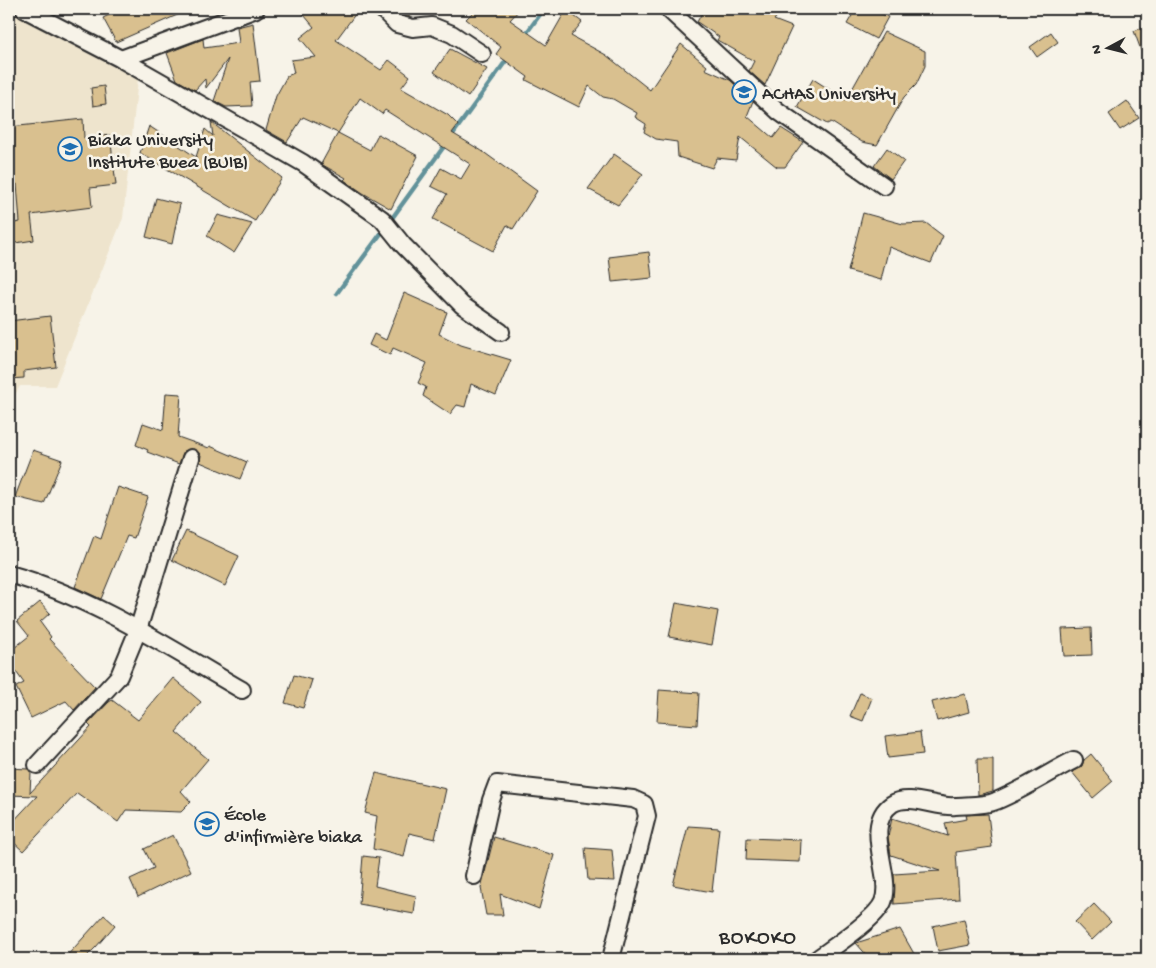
<svg xmlns="http://www.w3.org/2000/svg" width="1156" height="968" font-family="'Gochi Hand',sans-serif">
	<style>
		.built { fill: #eee4cd }
		.lines { fill: none; stroke-linecap: round; stroke-linejoin: round }
		.stream { stroke: #62929a; stroke-width: 4.5 }
		.building { fill: #d9c08f; stroke: #2b2b2b }
		.minor-casing { stroke: #2b2b2b; stroke-width: 20 }
		.minor { stroke: #f7f3e8; stroke-width: 16 }
		.labels { text-anchor: middle; stroke-width: 5; stroke-linejoin: round; paint-order: stroke }
		.poi-label { font-size: 19px; fill: #2b2b2b; stroke: #f7f3e8; text-anchor: start }
		.quarter-label { font-size: 21px; letter-spacing: 1px; fill: #2b2b2b; stroke: #f7f3e8 }
	</style>
	<rect width="100%" height="100%" fill="#f7f3e8"/>
	<filter id="ink" filterUnits="userSpaceOnUse"><feTurbulence type="fractalNoise" baseFrequency=".02" numOctaves="2"/><feDisplacementMap in="SourceGraphic" scale="10" xChannelSelector="R" yChannelSelector="G"/><feConvolveMatrix kernelMatrix="1 2 1 2 8 2 1 2 1" color-interpolation-filters="sRGB"/></filter>
	<g filter="url(#ink)">
		<path class="built" d="M9 12 138 79 123 218 55 386H20L9 405Z"/>
		<g class="lines">
			<g class="stream">
				<path d="M525 35 544 9"/>
				<path d="M390 221 508 58"/>
				<path d="M337 293 385 228"/>
			</g>
		</g>
		<g class="building">
			<path d="M121 9H191L116 42 103 18Z"/>
			<path d="M299 9H359L336 40 381 70 389 60 410 76 401 88 448 115 458 125 452 133 482 151 537 191 513 229 507 225 493 251 433 219 447 194 431 186 441 168 461 179 470 164 385 110 382 114 360 98 338 133 303 117 287 142 266 130 276 96 287 76 294 73 291 60 316 57 300 38 314 27Z"/>
			<path d="M396 9H421L408 17 402 15Z"/>
			<path d="M476 9H520L510 20 546 45 566 10 582 22 571 36 606 55 650 90 681 44 707 66 705 69 730 80 753 101 747 116 773 138 781 128 803 142 785 167H777L740 137 736 160 717 158 712 168 678 157 677 142 656 139 644 132 646 124 635 117 637 113 613 99 603 97 589 86 579 107 526 80 528 77 496 54 501 47 466 19Z"/>
			<path d="M704 9H783L774 20 792 27 765 85 749 71 754 61 717 40 719 37 697 22Z"/>
			<path d="M856 9H871L888 17 876 39 847 24Z"/>
			<path d="M253 23 260 81 250 82 252 106 226 107 214 101 228 59 206 88 205 79 195 90 177 80 167 53 203 39 204 48 239 43 237 27Z"/>
			<path d="M1147 26V63L1146 64 1134 31Z"/>
			<path d="M884 32 925 51V66L916 85 904 97 877 145 862 142 831 122 827 124 797 107 813 79 846 100Z"/>
			<path d="M1051 32 1058 42 1037 57 1030 47Z"/>
			<path d="M450 49 487 69 468 97 434 72Z"/>
			<path d="M104 86 106 104 93 106 91 88Z"/>
			<path d="M1127 101 1139 118 1120 130 1109 114Z"/>
			<path d="M83 119 84 138 110 135 116 185 90 188 92 207 31 215 34 240 9 244V224L20 222 17 184 9 185V163L12 162 10 127Z"/>
			<path d="M211 122 282 178 255 221 140 153 149 126 196 157 205 129 213 136Z"/>
			<path d="M338 133 370 150 378 134 418 156 391 209 363 193 344 180 346 178 321 164Z"/>
			<path d="M887 148 904 161 891 179 874 166Z"/>
			<path d="M614 154 643 174 618 205 588 189Z"/>
			<path d="M156 198 180 204 172 244 146 237Z"/>
			<path d="M863 213 903 224 926 223 943 236 931 263 889 247 881 280 848 271Z"/>
			<path d="M218 215 252 224 234 253 207 236Z"/>
			<path d="M649 252 652 278 612 282 609 257Z"/>
			<path d="M404 293 447 312 439 334 461 345 511 360 496 395 471 384 465 407 457 405 450 414 423 396 426 387 418 383 427 363 393 348 390 355 369 345 374 334 386 340Z"/>
			<path d="M50 316 56 367 24 371V378L9 379V321Z"/>
			<path d="M166 393 181 394 178 437 209 448 210 446 247 462 240 479 200 462 201 455 194 449 184 451 179 464 147 452 148 450 136 445 143 423 163 430Z"/>
			<path d="M33 450 62 460 44 504 15 497Z"/>
			<path d="M118 487 148 497 134 538 127 536 101 599 75 587 94 536 101 539Z"/>
			<path d="M186 531 239 556 225 586 172 560Z"/>
			<path d="M40 602 50 613 40 622 51 637 49 639 95 687 74 710 66 701 31 718 16 687 24 683 9 662V652L29 636 17 621Z"/>
			<path d="M676 603 718 611 712 645 669 637Z"/>
			<path d="M1091 628 1092 655 1064 656 1062 629Z"/>
			<path d="M294 675 312 680 303 708 285 703Z"/>
			<path d="M173 678 201 702 176 732 208 759 181 791 191 802 181 812 126 810 118 822 77 793 23 851 9 838V826L37 796 9 795V768L28 769 31 773 30 793 91 727 88 724 109 702 112 700 138 720Z"/>
			<path d="M659 690 699 693 697 725 657 722Z"/>
			<path d="M860 693 872 698 863 721 850 716Z"/>
			<path d="M965 694 969 712 937 721 932 702Z"/>
			<path d="M920 732 923 754 888 758 885 736Z"/>
			<path d="M1091 754 1113 781 1093 798 1072 772 1082 766 1084 760Z"/>
			<path d="M977 759H993V791L978 795Z"/>
			<path d="M376 773 446 789 435 839 409 833 404 857 373 849 377 816 365 813Z"/>
			<path d="M988 814 992 847 956 852 959 899 894 904V874L940 871 891 855 888 837 892 818 948 836 945 823 967 819 966 815Z"/>
			<path d="M688 826 719 828 712 892 673 885Z"/>
			<path d="M173 835 191 871 138 897 130 879 154 868 144 849Z"/>
			<path d="M494 837 554 855 539 909 500 894 503 915H486L481 888Z"/>
			<path d="M747 838 801 840 800 862 746 860Z"/>
			<path d="M585 848 612 850 615 881 588 880Z"/>
			<path d="M363 856 379 858 375 886 416 896 414 914 359 904Z"/>
			<path d="M1094 904 1111 922 1092 940 1075 922Z"/>
			<path d="M104 915 115 925 96 947 84 959H64Z"/>
			<path d="M964 919 970 945 938 951 933 926Z"/>
			<path d="M900 929 917 959H870L856 943Z"/>
		</g>
		<g class="lines">
			<g class="minor-casing">
				<g id="minor">
					<path d="M24 9 121 59 303 163 382 219 403 245 462 305 501 332"/>
					<path d="M382 9 397 24 413 28 432 26 452 34 482 54"/>
					<path d="M668 9 778 111 884 186"/>
					<path d="M121 59 256 9"/>
					<path d="M9 574C92 597 168 647 242 690"/>
					<path d="M37 765 119 676 138 630 191 458"/>
					<path d="M474 876 491 800 497 784 633 799 644 804 647 816 611 959"/>
					<path d="M817 959C832 948 876 919 883 902 894 876 861 825 892 804 909 793 936 808 955 806 968 805 985 806 996 801 1023 790 1048 773 1074 760"/>
				</g>
			</g>
			<use href="#minor" class="minor"/>
		</g>
	</g>
	<defs>
		<g id="school-ring" transform="scale(1.25)"><circle r="9.5" fill="#f7f3e8" stroke="#1f6fb2" stroke-width="1.5"/><path d="M0-5L7-2L0 1L-7-2ZM-4 1L0 2.5L4 1V4Q0 6-4 4Z" fill="#1f6fb2"/></g>
		<g id="university-ring" transform="scale(1.25)"><circle r="9.5" fill="#f7f3e8" stroke="#1f6fb2" stroke-width="1.5"/><path d="M0-5L7-2L0 1L-7-2ZM-4 1L0 2.5L4 1V4Q0 6-4 4Z" fill="#1f6fb2"/></g>
	</defs>
	<g fill-rule="evenodd">
		<use href="#school-ring" x="744" y="92"/>
		<use href="#university-ring" x="70" y="149"/>
		<use href="#university-ring" x="207" y="824"/>
	</g>
	<g class="labels">
		<g class="poi-label">
			<text x="762" y="99">ACHAS University</text>
			<text x="88" y="145">Biaka University<tspan x="88" dy="22">Institute Buea (BUIB)</tspan></text>
			<text x="224" y="820">École<tspan x="224" dy="22">d'infirmière biaka</tspan></text>
		</g>
		<g class="quarter-label">
			<text x="758" y="943">BOKOKO</text>
		</g>
	</g>
	<rect width="1156" height="968" fill="none" stroke="#f7f3e8" stroke-width="30"/>
	<rect x="15" y="15" width="1126" height="938" fill="none" stroke="#2b2b2b" stroke-width="2" filter="url(#ink)"/>
	<g transform="translate(1108 48) rotate(263)" stroke="#f7f3e8" stroke-width="4" paint-order="stroke">
	<path d="M0-4L9 19L0 12L-9 19Z" fill="#2b2b2b"/>
	<text y="-8" font-size="14" font-weight="bold" text-anchor="middle" fill="#2b2b2b">N</text>
	</g>
</svg>
